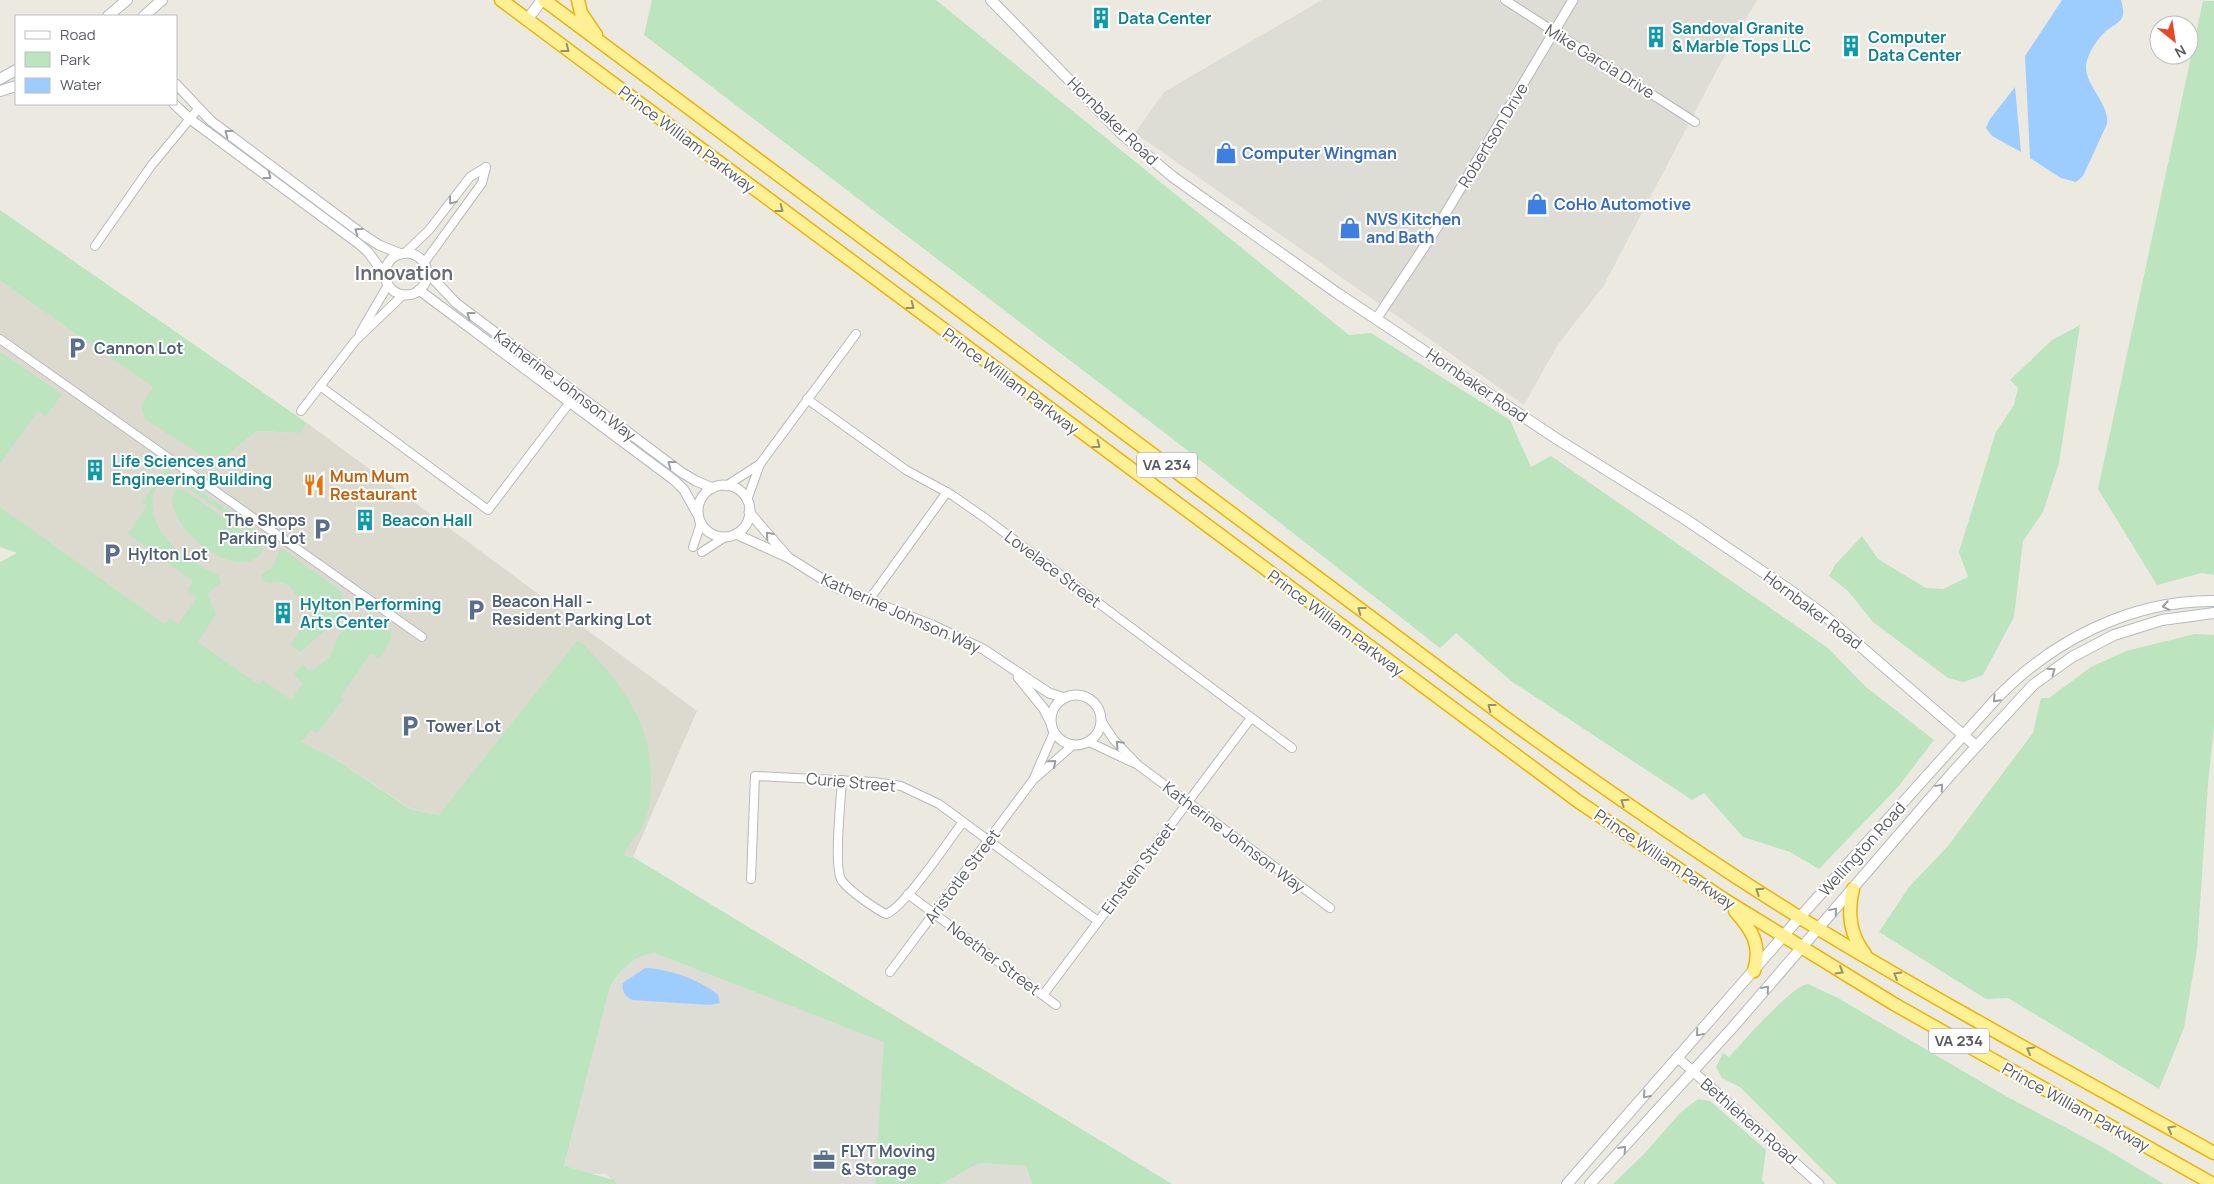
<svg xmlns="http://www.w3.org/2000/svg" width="2214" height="1184" font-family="Manrope,sans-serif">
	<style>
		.industrial { fill: #dddcd5 }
		.education { fill: #dcdace }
		.green { fill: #bce4bf }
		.water { fill: #9dcdff }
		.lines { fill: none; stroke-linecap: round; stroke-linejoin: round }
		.minor-casing { stroke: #b6b8bd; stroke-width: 10 }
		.tertiary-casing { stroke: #b6b8bd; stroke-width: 11 }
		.secondary-casing { stroke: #b6b9bf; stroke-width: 12 }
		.trunk-casing { stroke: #ecb400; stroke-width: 15 }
		.minor { stroke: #fff; stroke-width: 8 }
		.tertiary { stroke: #fff; stroke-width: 9 }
		.secondary { stroke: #fff; stroke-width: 10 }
		.trunk { stroke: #fef094; stroke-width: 12 }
		.oneway { stroke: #939073 }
		.oneway2 { stroke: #9b9da0 }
		.labels { text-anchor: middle; stroke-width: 4; stroke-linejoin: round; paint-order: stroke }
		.shield { fill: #fff; stroke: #8b8d90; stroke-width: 1 }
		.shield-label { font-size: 15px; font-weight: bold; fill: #595c61 }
		.culture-label { font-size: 16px; font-weight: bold; fill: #0d838f; stroke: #fff; text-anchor: start }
		.street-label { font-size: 16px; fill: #595c61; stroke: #fff }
		.shop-label { font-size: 16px; font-weight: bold; fill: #366cbe; stroke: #fff; text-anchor: start }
		.service-label { font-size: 16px; font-weight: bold; fill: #4e5e75; stroke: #fff; text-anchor: start }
		.food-label { font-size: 16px; font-weight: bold; fill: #c56008; stroke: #fff; text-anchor: start }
		.quarter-label { font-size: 19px; font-weight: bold; fill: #6a6e73; stroke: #fff }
	</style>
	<rect width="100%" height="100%" fill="#eceae0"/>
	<g class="industrial">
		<path d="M1322 0H1757L1726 53 1604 285 1557 346 1524 405 1135 133 1164 92Z"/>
		<path d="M654 953 885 1042 875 1184H617L606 1174H581L564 1167 610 987 623 968 631 961 640 955Z"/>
		<path d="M979 1163 1026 1166 1032 1184H942Z"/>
	</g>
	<path class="education" d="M0 281 154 387 141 406 225 457 257 431 300 433 307 423 697 711 633 857 580 843 411 809 332 757 274 730 0 541Z"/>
	<g class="green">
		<path d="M652 0H936L1349 335 1371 333 1510 420 1531 467 1551 456 1828 648 1866 687 1934 740 1898 787 1819 869 1790 852 1743 837 1704 793 1692 800 1511 681 1456 633 1440 648 1178 443 644 35Z"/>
		<path d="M2203 1H2214V575L2202 573 2157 585 2098 489Z"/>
		<path d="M0 210 307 423 300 433 257 431 225 457 201 455 145 419 141 406 153 387 0 281Z"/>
		<path d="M2080 325 2059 463 2043 512 2023 541 2014 617 1983 675 1964 682 1948 678 1873 622 1848 591 1829 576 1835 565 1862 536 1878 559 1926 588 1943 589 1968 577 1959 552 1996 432 2014 405 2018 388 2010 380 2052 340Z"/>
		<path d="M0 352 62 394 46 416 38 411 0 464Z"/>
		<path d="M167 468 171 473C161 478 155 487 153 497 147 535 190 562 218 575L221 582 207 594 216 614 198 642 259 685 263 680 291 700 303 683 294 675 303 664 310 672 330 657 339 635 358 618 373 616C397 632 395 636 379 658L371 653 340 697 343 700 317 733 311 730 301 742 332 757 410 809 439 815 577 641 584 645C623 685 652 724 651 781 651 795 650 811 644 823 639 835 628 842 624 855L633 857 1172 1184H1032L1026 1166 979 1163 942 1184H875L884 1042 654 953C632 956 621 969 610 987L564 1166 614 1180 617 1184H0V562L17 553 0 547V507L164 624 170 618 178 624 197 598 187 590 193 581 128 534 147 506 142 502Z"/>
		<path d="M185 486 195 487 257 531 263 540Z"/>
		<path d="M177 489 184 490 260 543 263 550C243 586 171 534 172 498Z"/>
		<path d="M280 550H284L339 590 345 599 343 612 339 618 300 652 290 645 315 611 309 603 296 595 289 585 279 582 268 583 264 581 261 575 272 568Z"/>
		<path d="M2195 634 2214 635V726L2208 784 2197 950 2184 1028 2159 1089 2008 998 1986 999 1879 932 1909 887 1948 846 2033 733 2041 698H2049L2091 667 2126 651Z"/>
		<path d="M1808 984 1838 998 2004 1095 2104 1148 2164 1184H1837L1740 1087 1722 1078 1716 1067 1723 1053 1729 1057C1742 1043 1792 985 1808 984Z"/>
		<path d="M1698 1099 1710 1101 1766 1150 1762 1180 1765 1184H1613L1644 1154 1680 1113Z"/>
	</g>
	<g class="water">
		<path d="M2062 0H2121C2128 23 2117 21 2104 33 2097 40 2086 56 2086 67 2086 87 2110 104 2107 124L2083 176 2076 182 2061 178 2030 158 2025 56Z"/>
		<path d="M2015 87 2021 152 1992 136 1986 128 1990 119Z"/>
		<path d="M645 968C669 969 700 980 718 995L720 1003 710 1005 632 1000C625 996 621 991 623 983Z"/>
	</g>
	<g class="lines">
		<g class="minor-casing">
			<g id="minor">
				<path d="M1505 0 1695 122"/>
				<path d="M95 246 151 166 198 109"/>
				<path d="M404 254 429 230 470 177 486 167"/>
				<path d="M424 263 482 183 486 167"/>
				<path d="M360 333 388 285"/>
				<path d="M0 339 422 637"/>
				<path d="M320 386 488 510 570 402"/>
				<path d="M807 399 906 470 952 495 985 518 1292 748"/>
				<path d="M301 411 355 341 403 295"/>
				<path d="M726 486 760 464"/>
				<path d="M747 500 760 464 856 334"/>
				<path d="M693 547 701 523"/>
				<path d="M702 552 725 537"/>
				<path d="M869 600 947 492"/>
				<path d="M1102 722 1114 740 1138 765 1330 908"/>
				<path d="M1089 742 1136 764"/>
				<path d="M1034 778 1054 732"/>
				<path d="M842 780C841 798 833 869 842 881 851 892 874 908 886 914 905 907 948 841 963 822"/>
				<path d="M751 879 755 776 874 782 901 786 939 804 1098 921"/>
				<path d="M908 894 1056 1005"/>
				<path d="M890 972 1033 780 1073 745"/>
				<path d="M1043 995 1251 718"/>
			</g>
		</g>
		<g class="tertiary-casing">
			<g id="tertiary">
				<path d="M176 84 211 121 365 236 379 245 401 254"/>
				<path d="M174 104 190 119 359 244 368 252 385 275"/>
				<circle cx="406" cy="274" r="21"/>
				<path d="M426 271 456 303 681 472 696 481 713 488"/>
				<path d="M419 290 674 480 684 490 698 515"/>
				<path d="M1377 318 1438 226 1573 0"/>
				<circle cx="724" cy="511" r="26"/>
				<path d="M749 512 787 556"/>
				<path d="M736 534 789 558 835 587 932 625 983 649 1049 693 1065 698"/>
				<path d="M1018 677 1044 709 1051 723"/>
				<circle cx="1076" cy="720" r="25"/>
				<path d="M1678 1058 1819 1184"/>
			</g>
		</g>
		<g class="secondary-casing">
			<g id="secondary">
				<path d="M991 0 1123 135 1173 177 1337 293 1557 439 1685 519 1794 593 1823 614 1976 746"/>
				<path d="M108 16 127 0"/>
				<path d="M144 16 162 0"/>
				<path d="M527 20 542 0"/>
				<path d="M0 79 16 70"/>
				<path d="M0 91 16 86"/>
				<path d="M1567 1184 1800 917 1995 700C2051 641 2131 600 2214 601"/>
				<path d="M1590 1184 1734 1026 1953 772 2033 685 2072 657 2114 635 2162 620 2214 613"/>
			</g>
		</g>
		<g class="trunk-casing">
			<g id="trunk">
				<path d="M501 0 1579 802 1725 900 1894 1004 2213 1184"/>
				<path d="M544 0 1510 721C1606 790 1702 857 1802 919 1937 1001 2076 1076 2214 1153"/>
				<path d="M578 0 581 13 596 35"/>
				<path d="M1853 889C1847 913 1850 935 1865 954"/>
				<path d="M1735 911C1752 930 1762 945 1754 971"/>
			</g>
		</g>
		<use href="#minor" class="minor"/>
		<use href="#tertiary" class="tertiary"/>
		<use href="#secondary" class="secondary"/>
		<use href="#trunk" class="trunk"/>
	</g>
	<defs><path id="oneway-chevron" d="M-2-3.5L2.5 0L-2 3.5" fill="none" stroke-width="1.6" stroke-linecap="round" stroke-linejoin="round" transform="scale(1.25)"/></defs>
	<g class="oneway">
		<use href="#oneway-chevron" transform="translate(566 49) rotate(38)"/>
		<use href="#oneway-chevron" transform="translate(780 209) rotate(37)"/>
		<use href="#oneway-chevron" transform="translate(911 306) rotate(37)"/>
		<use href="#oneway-chevron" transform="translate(1097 445) rotate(37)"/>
		<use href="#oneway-chevron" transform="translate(1361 610) rotate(-143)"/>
		<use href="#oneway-chevron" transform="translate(1491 707) rotate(-143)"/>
		<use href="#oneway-chevron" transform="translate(1624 802) rotate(-146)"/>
		<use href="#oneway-chevron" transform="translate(1759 891) rotate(-147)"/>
		<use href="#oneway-chevron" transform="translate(1840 971) rotate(31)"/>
		<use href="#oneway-chevron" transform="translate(1897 975) rotate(-149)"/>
		<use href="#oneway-chevron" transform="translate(2030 1050) rotate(-151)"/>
		<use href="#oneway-chevron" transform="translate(2171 1129) rotate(-151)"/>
	</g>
	<g class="oneway2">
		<use href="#oneway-chevron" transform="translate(228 133) rotate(-143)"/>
		<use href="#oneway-chevron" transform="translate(268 176) rotate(37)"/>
		<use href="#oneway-chevron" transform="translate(452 201) rotate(127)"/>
		<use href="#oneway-chevron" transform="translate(358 231) rotate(-144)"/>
		<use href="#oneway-chevron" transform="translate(470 315) rotate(-143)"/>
		<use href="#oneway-chevron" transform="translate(671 464) rotate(-143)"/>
		<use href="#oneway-chevron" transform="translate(769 535) rotate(-131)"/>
		<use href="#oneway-chevron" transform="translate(2166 606) rotate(170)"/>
		<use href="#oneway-chevron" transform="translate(2052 671) rotate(-35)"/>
		<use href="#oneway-chevron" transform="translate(1996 699) rotate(133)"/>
		<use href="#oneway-chevron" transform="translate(1119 744) rotate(-133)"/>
		<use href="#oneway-chevron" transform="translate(1053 763) rotate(-41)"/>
		<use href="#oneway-chevron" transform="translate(1940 787) rotate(-50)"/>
		<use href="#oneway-chevron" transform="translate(1834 911) rotate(-50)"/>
		<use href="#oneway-chevron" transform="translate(1766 989) rotate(-49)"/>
		<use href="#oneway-chevron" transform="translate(1699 1033) rotate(131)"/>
		<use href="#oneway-chevron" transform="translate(1646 1095) rotate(131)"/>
		<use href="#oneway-chevron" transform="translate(1623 1149) rotate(-48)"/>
	</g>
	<defs>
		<g id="building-bare" transform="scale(1.725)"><path d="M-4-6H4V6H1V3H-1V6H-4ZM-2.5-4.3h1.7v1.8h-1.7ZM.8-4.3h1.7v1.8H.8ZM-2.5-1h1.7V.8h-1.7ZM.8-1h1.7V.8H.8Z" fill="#0f9aa8" stroke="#fff" stroke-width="2.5" paint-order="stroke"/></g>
		<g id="shop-bare" transform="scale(1.725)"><path d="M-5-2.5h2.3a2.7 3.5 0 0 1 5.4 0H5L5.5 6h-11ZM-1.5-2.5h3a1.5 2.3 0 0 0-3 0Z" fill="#3f7fe0" stroke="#fff" stroke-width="2.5" paint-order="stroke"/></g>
		<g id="parking-bare" transform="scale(1.725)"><path d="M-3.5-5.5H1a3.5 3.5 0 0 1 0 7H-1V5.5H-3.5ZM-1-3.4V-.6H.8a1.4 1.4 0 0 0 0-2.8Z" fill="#5c6f8a" stroke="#fff" stroke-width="2.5" paint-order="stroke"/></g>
		<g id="restaurant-bare" transform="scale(1.725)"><path d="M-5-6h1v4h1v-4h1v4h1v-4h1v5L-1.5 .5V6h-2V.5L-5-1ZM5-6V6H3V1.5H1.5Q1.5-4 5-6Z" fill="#e8710a" stroke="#fff" stroke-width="2.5" paint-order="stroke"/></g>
		<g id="office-bare" transform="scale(1.725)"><path d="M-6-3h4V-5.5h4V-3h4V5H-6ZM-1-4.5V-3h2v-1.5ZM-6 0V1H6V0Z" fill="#5c6f8a" stroke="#fff" stroke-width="2.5" paint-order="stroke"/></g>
	</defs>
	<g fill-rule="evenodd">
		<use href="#building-bare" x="1101" y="18"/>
		<use href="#building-bare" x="1656" y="37"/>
		<use href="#building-bare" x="1851" y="46"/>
		<use href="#shop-bare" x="1226" y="153"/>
		<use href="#shop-bare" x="1537" y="204"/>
		<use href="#shop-bare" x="1350" y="228"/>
		<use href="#parking-bare" x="77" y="348"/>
		<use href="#building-bare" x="95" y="470"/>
		<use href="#restaurant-bare" x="314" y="485"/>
		<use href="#building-bare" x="365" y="520"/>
		<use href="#parking-bare" x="322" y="529"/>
		<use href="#parking-bare" x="112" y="554"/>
		<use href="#parking-bare" x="476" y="610"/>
		<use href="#building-bare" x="283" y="613"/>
		<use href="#parking-bare" x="410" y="726"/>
		<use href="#office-bare" x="824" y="1160"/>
	</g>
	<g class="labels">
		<g class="shield">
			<rect x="1137" y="452.5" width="60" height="25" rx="4"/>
			<rect x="1929" y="1028.5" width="60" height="25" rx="4"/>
		</g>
		<g class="shield-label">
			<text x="1167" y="470">VA 234</text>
			<text x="1959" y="1046">VA 234</text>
		</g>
		<g class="culture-label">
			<text x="1118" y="24">Data Center</text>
			<text x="1672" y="34">Sandoval Granite<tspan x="1672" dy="18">&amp; Marble Tops LLC</tspan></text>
			<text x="1868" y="43">Computer<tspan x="1868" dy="18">Data Center</tspan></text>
			<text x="112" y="467">Life Sciences and<tspan x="112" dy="18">Engineering Building</tspan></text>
			<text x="382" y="526">Beacon Hall</text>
			<text x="300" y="610">Hylton Performing<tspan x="300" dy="18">Arts Center</tspan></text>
		</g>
		<g class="street-label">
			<text transform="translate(1600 61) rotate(32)" y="6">Mike Garcia Drive</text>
			<text transform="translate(1113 121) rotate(44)" y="6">Hornbaker Road</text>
			<text transform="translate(1493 135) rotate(-59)" y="6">Robertson Drive</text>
			<text transform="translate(687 139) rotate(37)" y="6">Prince William Parkway</text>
			<text transform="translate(1011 381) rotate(37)" y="6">Prince William Parkway</text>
			<text transform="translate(565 385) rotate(37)" y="6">Katherine Johnson Way</text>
			<text transform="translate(1477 385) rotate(34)" y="6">Hornbaker Road</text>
			<text transform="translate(1053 569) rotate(37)" y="6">Lovelace Street</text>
			<text transform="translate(1813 610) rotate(37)" y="6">Hornbaker Road</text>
			<text transform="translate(901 613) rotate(24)" y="6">Katherine Johnson Way</text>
			<text transform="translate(1336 623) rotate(37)" y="6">Prince William Parkway</text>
			<text transform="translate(851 782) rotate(5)" y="6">Curie Street</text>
			<text transform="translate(1234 837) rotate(37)" y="6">Katherine Johnson Way</text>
			<text transform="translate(1862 849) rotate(-48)" y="6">Wellington Road</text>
			<text transform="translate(1665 859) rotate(34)" y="6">Prince William Parkway</text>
			<text transform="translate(1138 868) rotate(-53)" y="6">Einstein Street</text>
			<text transform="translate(962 876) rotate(-53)" y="6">Aristotle Street</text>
			<text transform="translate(994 958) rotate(37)" y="6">Noether Street</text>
			<text transform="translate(2076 1107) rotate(29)" y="6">Prince William Parkway</text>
			<text transform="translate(1749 1121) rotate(41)" y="6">Bethlehem Road</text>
		</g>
		<g class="shop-label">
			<text x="1242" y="159">Computer Wingman</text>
			<text x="1554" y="210">CoHo Automotive</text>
			<text x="1366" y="225">NVS Kitchen<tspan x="1366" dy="18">and Bath</tspan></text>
		</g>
		<g class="service-label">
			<text x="94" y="354">Cannon Lot</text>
			<text x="306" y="526" text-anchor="end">The Shops<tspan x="306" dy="18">Parking Lot</tspan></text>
			<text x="128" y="560">Hylton Lot</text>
			<text x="492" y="607">Beacon Hall -<tspan x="492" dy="18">Resident Parking Lot</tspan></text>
			<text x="426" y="732">Tower Lot</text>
			<text x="841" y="1157">FLYT Moving<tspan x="841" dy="18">&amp; Storage</tspan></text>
		</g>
		<g class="food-label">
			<text x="330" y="482">Mum Mum<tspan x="330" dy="18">Restaurant</tspan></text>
		</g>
		<g class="quarter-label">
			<text x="404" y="280">Innovation</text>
		</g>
	</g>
	<rect x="15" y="15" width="162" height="90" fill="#ffffff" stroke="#bdbec0"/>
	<rect x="25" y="31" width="25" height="8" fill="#ffffff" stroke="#bdbec0"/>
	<text x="60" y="40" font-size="15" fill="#595c61">Road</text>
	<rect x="25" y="52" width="25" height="15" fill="#bce4bf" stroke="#bdbec0"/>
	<text x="60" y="65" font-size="15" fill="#595c61">Park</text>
	<rect x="25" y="78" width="25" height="15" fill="#9dcdff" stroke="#bdbec0"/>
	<text x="60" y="90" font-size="15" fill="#595c61">Water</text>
	<g transform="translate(2174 40) rotate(150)"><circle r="24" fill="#ffffff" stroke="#bdbec0"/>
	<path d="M0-4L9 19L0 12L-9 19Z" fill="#e9472a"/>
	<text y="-8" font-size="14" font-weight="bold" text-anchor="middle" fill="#595c61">N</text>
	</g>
</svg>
